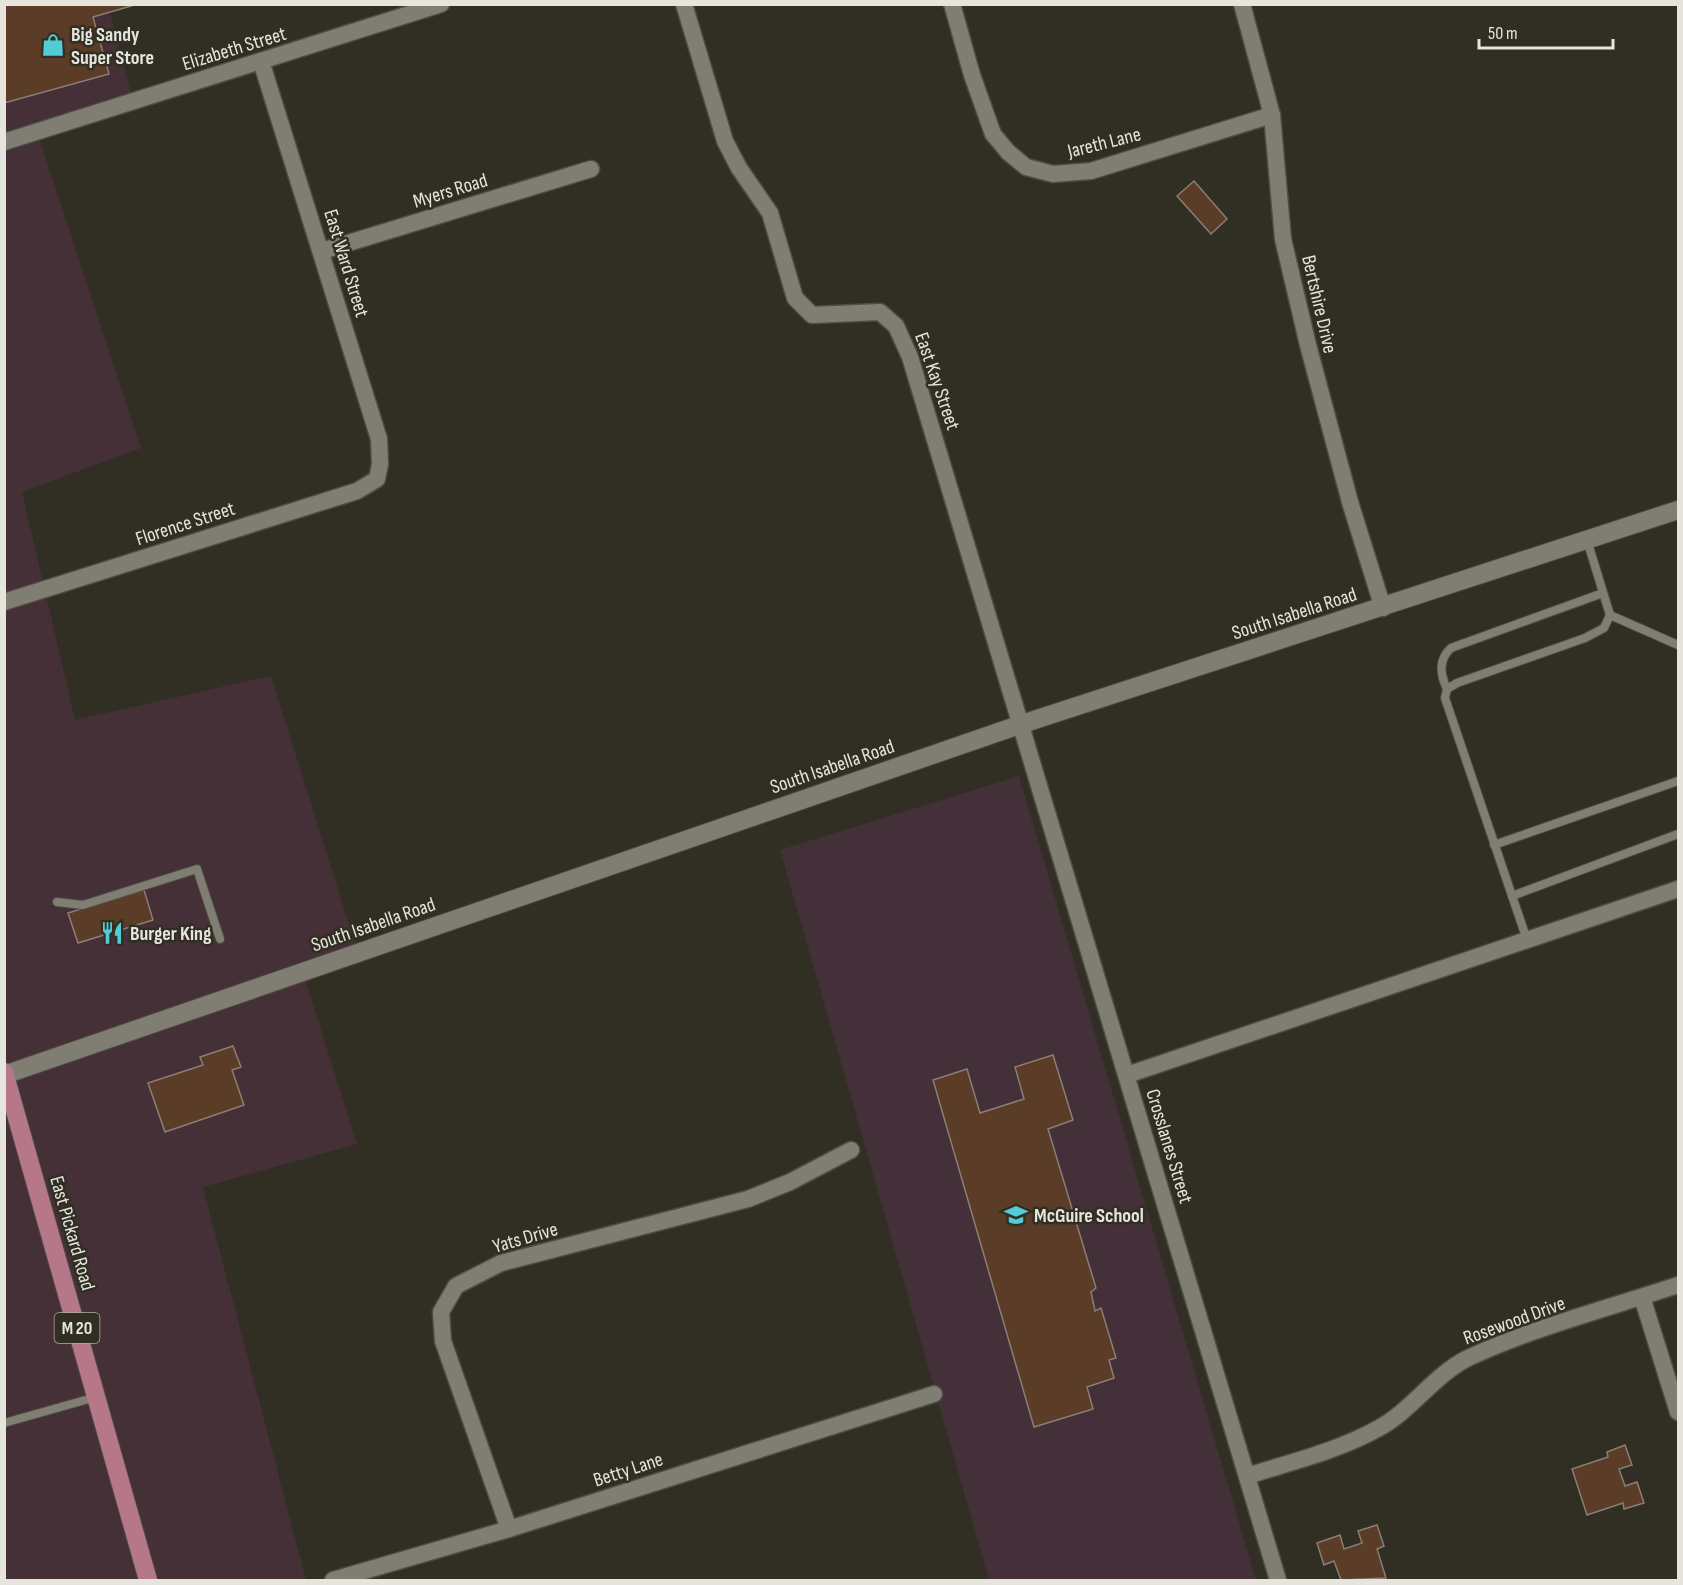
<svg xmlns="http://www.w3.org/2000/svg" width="1683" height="1585" font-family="'Sofia Sans Condensed',sans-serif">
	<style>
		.commercial { fill: #443036 }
		.education { fill: #433038 }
		.building { fill: #5b3c26; stroke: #8a7e76; stroke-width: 1.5 }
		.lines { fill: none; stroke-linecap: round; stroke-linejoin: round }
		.lane-casing { stroke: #4e4c43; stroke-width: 10 }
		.street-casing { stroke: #4e4c43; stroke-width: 19 }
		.secondary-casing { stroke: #4e4c43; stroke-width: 20 }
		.primary-casing { stroke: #4e4c43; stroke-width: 20 }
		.lane { stroke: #807e72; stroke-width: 8 }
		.street { stroke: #807e72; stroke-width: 16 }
		.secondary { stroke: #807e72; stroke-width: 18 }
		.primary { stroke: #b67789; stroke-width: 18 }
		.labels { text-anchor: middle; stroke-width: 5; stroke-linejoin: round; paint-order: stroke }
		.shield { fill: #312f24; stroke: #afaea6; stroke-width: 1.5 }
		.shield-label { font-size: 18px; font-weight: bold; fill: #e5e4dd }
		.poi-label { font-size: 20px; font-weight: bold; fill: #e5e4dd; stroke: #312f24; text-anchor: start }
		.street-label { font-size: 20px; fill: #e5e4dd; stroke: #312f24 }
	</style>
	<rect width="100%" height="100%" fill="#312f24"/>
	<path class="commercial" d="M5 5H108L133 101 37 132 141 448 22 492 75 720 271 676 358 953 303 973 357 1144 203 1187 306 1580H5Z"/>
	<path class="education" d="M1019 776 1256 1580H989L780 850Z"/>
	<g class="building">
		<path d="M4 4H138L93 17 109 74 4 103Z"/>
		<path d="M1194 181 1227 219 1211 234 1177 196Z"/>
		<path d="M144 890 153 920 78 943 68 913Z"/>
		<path d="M233 1046 241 1067 232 1070 244 1105 165 1132 148 1083 203 1065 200 1057Z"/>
		<path d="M1053 1055 1073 1120 1048 1129 1096 1288 1091 1292 1095 1311 1101 1308 1116 1358 1109 1360 1114 1378 1087 1387 1093 1409 1034 1427 933 1080 967 1069 980 1113 1024 1099 1015 1067Z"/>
		<path d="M1625 1445 1632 1465 1619 1469 1625 1486 1637 1482 1644 1503 1624 1509 1623 1503 1587 1515 1572 1469 1608 1457 1607 1452Z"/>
		<path d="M1377 1525 1384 1546 1377 1549 1386 1578 1341 1580 1334 1561 1324 1565 1317 1543 1340 1535 1344 1549 1362 1543 1358 1531Z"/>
	</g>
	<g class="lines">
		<g class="lane-casing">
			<g id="lane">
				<path d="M1610 615 1678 645"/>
				<path d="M1447 689C1440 674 1438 660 1451 648L1603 593"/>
				<path d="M1494 845 1678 781"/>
				<path d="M1512 896 1678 834"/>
				<path d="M57 902 83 905 197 869 220 939"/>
				<path d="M1527 940 1445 698 1447 689 1457 683 1585 638 1604 628 1610 615 1587 540"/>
				<path d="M4 1423 96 1397"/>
			</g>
		</g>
		<g class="street-casing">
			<g id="street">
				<path d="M684 4 725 141 739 168 770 213 795 298 812 315 880 312 896 326 910 357 1278 1580"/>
				<path d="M952 4 972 75 993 134 1008 152 1026 167 1053 174 1091 171 1272 115"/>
				<path d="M1242 4 1272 115 1283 239 1308 345 1350 502 1383 608"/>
				<path d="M4 142 441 4"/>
				<path d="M322 251 591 169"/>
				<path d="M4 602 357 491 377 479 380 464 379 439 261 61"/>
				<path d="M1127 1075 1678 889"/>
				<path d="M1642 1297 1678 1412"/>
				<path d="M1247 1476C1291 1462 1338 1451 1379 1428 1412 1410 1434 1375 1468 1358 1535 1327 1609 1308 1678 1285"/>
				<path d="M509 1529 443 1341 441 1312 456 1286 501 1263 748 1199 790 1182 851 1150"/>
				<path d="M333 1580 509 1529 934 1394"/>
			</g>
		</g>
		<g class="secondary-casing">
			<path id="secondary" d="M4 1075 1022 724 1678 510"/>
		</g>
		<g class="primary-casing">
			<path id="primary" d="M4 1072 148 1580"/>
		</g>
		<use href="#lane" class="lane"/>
		<use href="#street" class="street"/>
		<use href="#secondary" class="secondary"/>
		<use href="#primary" class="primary"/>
	</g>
	<defs>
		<g id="shop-bare" transform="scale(1.8)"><path d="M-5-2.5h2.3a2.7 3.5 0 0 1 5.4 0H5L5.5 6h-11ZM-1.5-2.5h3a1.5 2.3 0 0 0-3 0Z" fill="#52cbd7" stroke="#312f24" stroke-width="2.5" paint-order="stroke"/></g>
		<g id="restaurant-bare" transform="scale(1.8)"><path d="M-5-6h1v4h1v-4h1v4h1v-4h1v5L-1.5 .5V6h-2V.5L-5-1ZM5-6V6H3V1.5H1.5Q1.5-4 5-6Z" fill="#52cbd7" stroke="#312f24" stroke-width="2.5" paint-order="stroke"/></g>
		<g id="school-bare" transform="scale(1.8)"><path d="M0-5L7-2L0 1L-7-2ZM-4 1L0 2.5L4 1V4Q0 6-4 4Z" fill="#52cbd7" stroke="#312f24" stroke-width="2.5" paint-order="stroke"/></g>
	</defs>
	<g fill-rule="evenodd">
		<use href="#shop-bare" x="53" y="45"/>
		<use href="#restaurant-bare" x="112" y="933"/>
		<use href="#school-bare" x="1016" y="1215"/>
	</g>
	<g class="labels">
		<rect class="shield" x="54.5" y="1313" width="45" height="30" rx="4.5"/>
		<g class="shield-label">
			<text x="77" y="1334">M 20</text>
		</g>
		<g class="poi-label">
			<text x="71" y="41">Big Sandy<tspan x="71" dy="23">Super Store</tspan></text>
			<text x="130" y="940">Burger King</text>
			<text x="1034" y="1222">McGuire School</text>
		</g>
		<g class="street-label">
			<text transform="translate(234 48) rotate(-17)" y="7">Elizabeth Street</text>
			<text transform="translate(1104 142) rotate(-14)" y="7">Jareth Lane</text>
			<text transform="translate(450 190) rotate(-17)" y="7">Myers Road</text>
			<text transform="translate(347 263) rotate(73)" y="7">East Ward Street</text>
			<text transform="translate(1320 304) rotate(77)" y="7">Bertshire Drive</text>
			<text transform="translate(938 381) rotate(71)" y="7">East Kay Street</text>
			<text transform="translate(185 523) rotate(-18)" y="7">Florence Street</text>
			<text transform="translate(1294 613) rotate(-18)" y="7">South Isabella Road</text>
			<text transform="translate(832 766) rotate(-19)" y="7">South Isabella Road</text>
			<text transform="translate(373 924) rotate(-19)" y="7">South Isabella Road</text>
			<text transform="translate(1170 1146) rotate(73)" y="7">Crosslanes Street</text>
			<text transform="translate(73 1233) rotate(74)" y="7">East Pickard Road</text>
			<text transform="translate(525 1237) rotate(-16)" y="7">Yats Drive</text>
			<text transform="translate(1514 1320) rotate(-20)" y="7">Rosewood Drive</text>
			<text transform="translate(628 1469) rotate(-18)" y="7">Betty Lane</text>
		</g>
	</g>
	<rect width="1683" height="1585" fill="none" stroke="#e5e4dd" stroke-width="12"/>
	<path d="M1479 39v9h134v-9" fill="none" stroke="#e5e4dd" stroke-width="3"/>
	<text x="1488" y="39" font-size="18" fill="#e5e4dd" stroke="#312f24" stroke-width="4.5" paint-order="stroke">50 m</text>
</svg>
